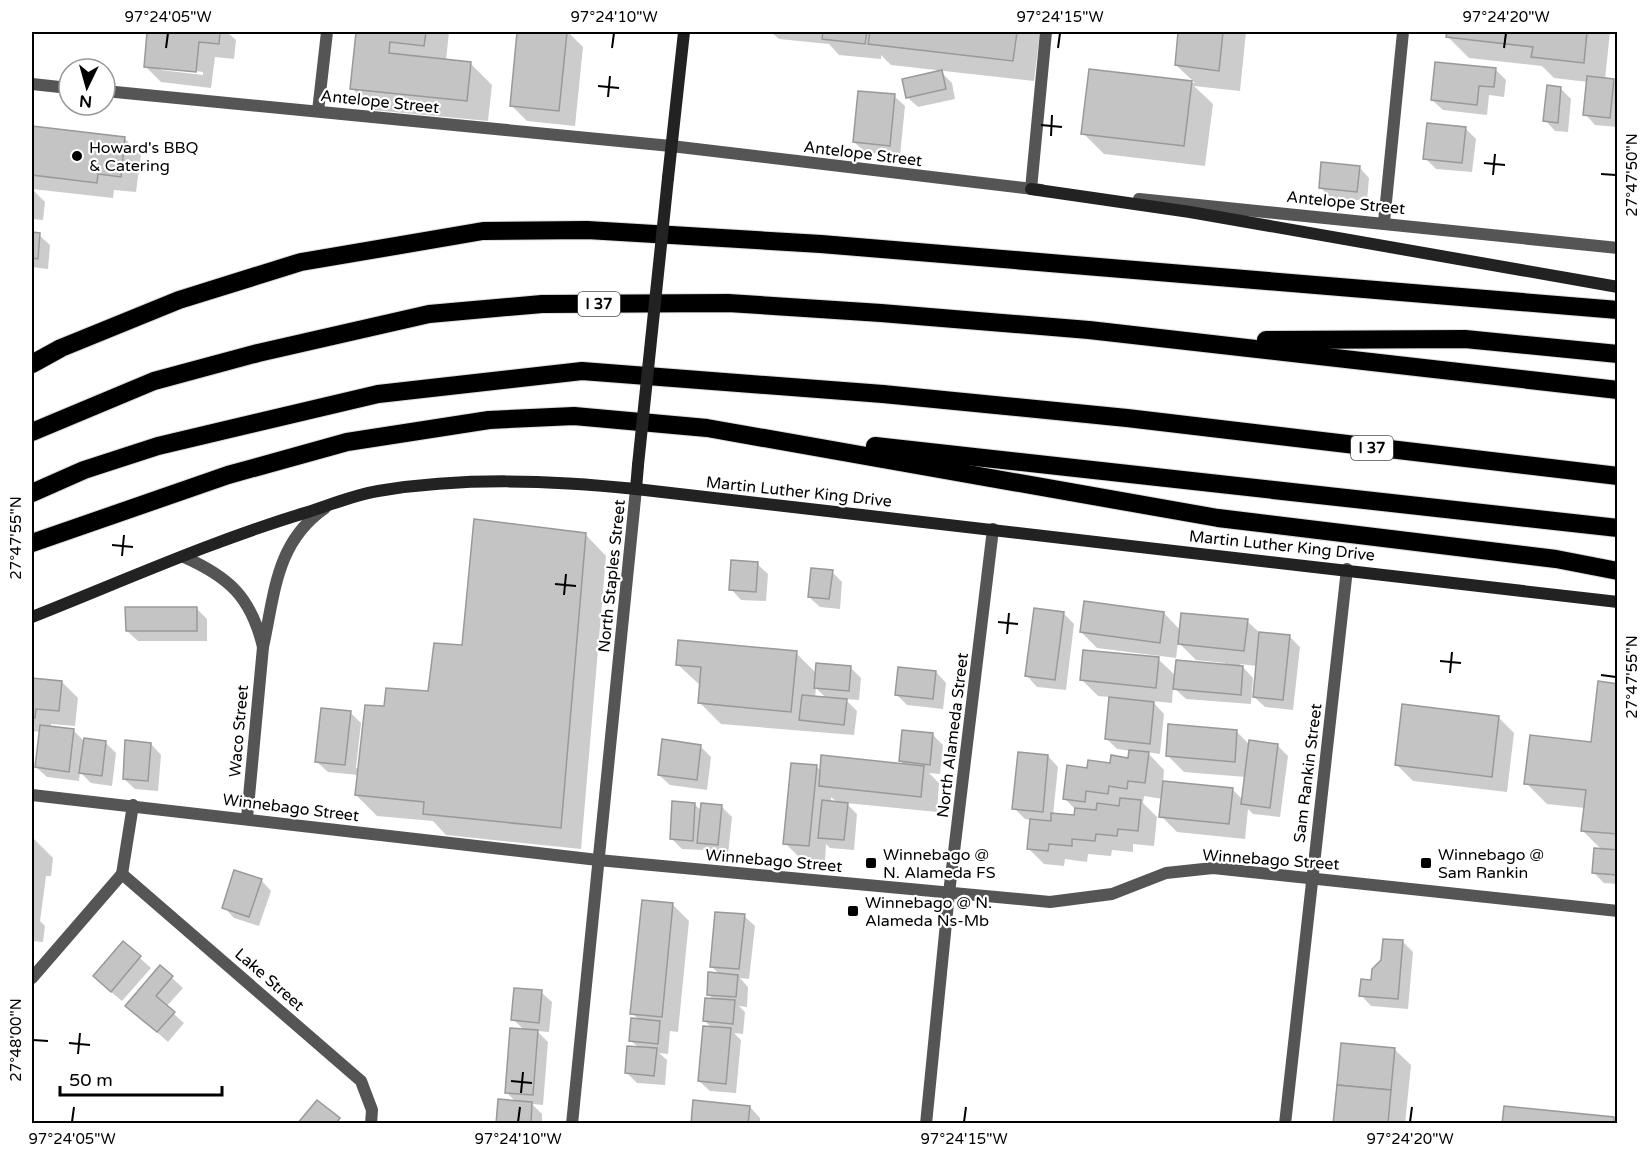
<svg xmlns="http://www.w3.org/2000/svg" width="1649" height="1155" font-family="'Varela Round',sans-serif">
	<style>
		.shadow { fill: #0003; fill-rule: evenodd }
		.building { fill: #c4c4c4; stroke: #999; stroke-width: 1.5 }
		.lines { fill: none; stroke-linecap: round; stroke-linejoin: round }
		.motorway-casing { stroke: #dbdbdb; stroke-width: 20 }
		.minor { stroke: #555; stroke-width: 12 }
		.tertiary { stroke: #555; stroke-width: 12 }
		.secondary { stroke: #222; stroke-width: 12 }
		.motorway { stroke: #000; stroke-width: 18 }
		.secondary-bridge { stroke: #222; stroke-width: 12 }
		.ticks { fill: none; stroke: #000; stroke-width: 2 }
		.poi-dot { fill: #000; stroke: #fff; stroke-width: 2 }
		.labels { text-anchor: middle; stroke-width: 4.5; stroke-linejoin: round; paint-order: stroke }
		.shield { fill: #fff; stroke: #4c4c4c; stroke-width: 1.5 }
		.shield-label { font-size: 15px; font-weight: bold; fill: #000 }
		.street-label { font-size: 16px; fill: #000; stroke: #fff }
		.poi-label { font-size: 16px; fill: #000; stroke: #fff; text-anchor: start }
		.neatline { fill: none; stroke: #000; stroke-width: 2 }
		.ticks-label { font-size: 15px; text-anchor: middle; fill: #000 }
	</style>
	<rect width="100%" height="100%" fill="#fff"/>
	<g class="shadow">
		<path d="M149 32H227L236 40 234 59 215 57 211 88 161 82 145 66ZM161 67 203 72V75L161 70Z"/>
		<path d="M358 32H449L446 60 470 63 492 85 488 121 373 110 352 88Z"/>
		<path d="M519 32H568L583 47 575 126 527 121 511 105Z"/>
		<path d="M771 32H1040L1034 81 891 65 881 55V59L839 55 829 44 779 39Z"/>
		<path d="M1180 32H1246L1240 91 1194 86 1213 104 1205 166 1104 154 1083 133 1090 71 1195 83 1176 65Z"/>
		<path d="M1449 32H1610L1605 79 1613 80 1618 85V127L1595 125 1585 114 1588 82 1554 78 1542 66 1469 58 1448 37Z"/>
		<path d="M1495 69 1506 80 1504 97 1489 95 1487 115 1443 110 1432 100Z"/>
		<path d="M941 72 952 83 955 99 918 107 907 97Z"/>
		<path d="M1560 88 1571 99 1568 132 1555 131 1545 120Z"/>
		<path d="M894 96 905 106 900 156 865 152 854 142Z"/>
		<path d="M32 128 124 138 141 154 136 192 114 190 113 198 32 189Z"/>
		<path d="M1465 128 1476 139 1472 172 1436 169 1425 158Z"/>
		<path d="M1359 167 1369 178 1367 201 1331 198 1320 187Z"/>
		<path d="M32 189 45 202 43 220 32 219Z"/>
		<path d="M32 234 39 235 50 245 48 269 32 267Z"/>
		<path d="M585 534 606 556 581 849 446 835 433 821 377 816 356 795 358 775 328 772 317 762 350 712 361 723 356 768H359L385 708 429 693 464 647Z"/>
		<path d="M757 564 768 574 766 601 741 600 731 589Z"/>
		<path d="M832 572 842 582 840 609 820 607 809 597Z"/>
		<path d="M196 608 207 619V641H138L127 631Z"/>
		<path d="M1063 613 1074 624 1066 690 1037 687 1027 676Z"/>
		<path d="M1164 613 1181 631 1247 621 1260 633 1289 636 1300 647 1293 710 1265 707 1254 697 1257 666 1240 664 1253 678 1251 704 1186 699 1173 687 1172 703 1152 701 1164 714 1160 754 1147 752 1164 770 1163 782 1232 789 1243 800 1246 777 1184 772 1168 756 1237 732 1250 745 1278 746 1288 756 1280 817 1253 814 1248 809 1245 839 1177 832 1161 816 1163 799 1144 796 1143 803 1157 817 1154 846 1133 844V852L1112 850 1111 856 1088 854 1087 862 1065 859 1064 866 1044 864 1028 848 1031 820 1025 819 1014 808 1048 756 1058 767 1053 815 1076 817V810L1064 798 1088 770 1130 760 1131 751 1117 749 1107 739 1110 697 1098 696 1082 680 1157 658 1176 676 1224 666 1225 663 1196 660 1178 642 1176 658 1097 648 1081 632Z"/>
		<path d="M796 653 816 673 850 667 861 678 859 700 845 699 857 711 854 735 721 724 700 703 701 686 677 664ZM816 688 827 699 815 698Z"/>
		<path d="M936 672 946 683 943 709 907 705 897 695Z"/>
		<path d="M32 679 62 682 78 698 75 726 51 724V728L73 730 85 742H105L116 753 112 786 91 783 80 772 79 781 47 777 36 767 41 732 32 731Z"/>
		<path d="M1618 685V884L1604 883 1594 873 1602 850 1582 830 1585 808 1547 804 1526 783 1592 744Z"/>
		<path d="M1498 717 1514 733 1507 792 1413 781 1397 765Z"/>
		<path d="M932 734 943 745 940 774 929 773 939 783 937 812 846 803 857 814 854 850 830 848 826 844 825 861 801 859 785 843 816 766 821 771 905 765 900 761ZM831 797 838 803H831Z"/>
		<path d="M151 744 161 755 158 791 135 789 124 779Z"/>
		<path d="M700 746 711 757 707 790 670 785 659 775Z"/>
		<path d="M694 804 702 811 721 806 732 817 728 855 709 853 703 848V850L682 849 672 839Z"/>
		<path d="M32 837 53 858 51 876H46L40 921 45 926 43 942 32 941Z"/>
		<path d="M261 880 271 891 259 926 234 918 224 907Z"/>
		<path d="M673 905 689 921 678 1032 670 1031 668 1054 659 1053 667 1060 665 1085 637 1083 626 1072 639 1048 630 1040 639 1020 632 1013Z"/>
		<path d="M744 916 755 926 749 979 740 978 748 987 747 1007 739 1006 745 1012 743 1034 734 1033 741 1040 736 1093 710 1091 699 1081 712 1028 705 1021 714 1000 708 994 719 974 711 966Z"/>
		<path d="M1403 942 1413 952 1408 1009 1371 1006 1361 995Z"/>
		<path d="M123 943 151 968 122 1001 105 987Z"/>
		<path d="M160 967 183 988 166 1007 184 1023 168 1042 127 1006Z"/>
		<path d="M541 992 552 1002 549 1032 537 1031 548 1042 543 1105 532 1104 542 1114V1124H498L516 1102 506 1092 524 1030 513 1019Z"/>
		<path d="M1394 1049 1411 1065 1405 1124H1335Z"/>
		<path d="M750 1107 760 1118V1124H693Z"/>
	</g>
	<g class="building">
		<path d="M147 32H220L219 44 199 42 196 72 144 67Z"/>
		<path d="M356 32H426L424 46 390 42 389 53 471 62 467 101 350 89Z"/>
		<path d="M517 32H567L559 111 510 106Z"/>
		<path d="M823 32H867L865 44 822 39Z"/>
		<path d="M870 32H1017L1013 61 868 44Z"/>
		<path d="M1178 32H1223L1219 71 1175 65Z"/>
		<path d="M1447 32H1587L1584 63 1531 57 1533 47 1446 37Z"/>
		<path d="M1435 62 1496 68 1494 87 1479 86 1477 105 1431 100Z"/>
		<path d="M1089 69 1192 81 1184 146 1081 134Z"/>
		<path d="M942 70 946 89 906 98 902 79Z"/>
		<path d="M1587 76 1614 79 1610 118 1583 115Z"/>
		<path d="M1547 85 1561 87 1558 123 1543 121Z"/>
		<path d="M858 91 895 94 890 146 853 142Z"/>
		<path d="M1427 123 1466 127 1462 163 1423 159Z"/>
		<path d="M32 126 125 137 121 177 98 174 97 183 32 175Z"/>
		<path d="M1321 162 1360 166 1357 192 1319 188Z"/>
		<path d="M32 232 40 233 38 259 32 258Z"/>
		<path d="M474 519 586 533 561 828 423 814 424 802 355 795 365 705 384 706 386 688 428 691 434 643 462 645Z"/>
		<path d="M731 560 758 562 756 592 729 590Z"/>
		<path d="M811 568 833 570 829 599 808 597Z"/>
		<path d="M1084 601 1164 612 1160 643 1080 632Z"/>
		<path d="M125 607H197V631H126Z"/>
		<path d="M1034 608 1064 612 1055 680 1025 676Z"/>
		<path d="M1181 613 1248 619 1244 651 1178 644Z"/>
		<path d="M1259 632 1290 635 1283 700 1253 697Z"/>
		<path d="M678 640 797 651 791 712 698 703 701 667 676 665Z"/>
		<path d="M1083 650 1159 657 1156 688 1080 680Z"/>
		<path d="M1176 660 1243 666 1241 695 1173 689Z"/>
		<path d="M816 663 851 666 849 691 814 688Z"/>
		<path d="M898 667 936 671 933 699 895 695Z"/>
		<path d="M32 678 62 681 59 711 36 709 35 718H32Z"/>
		<path d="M1598 681 1618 684V834L1581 831 1586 790 1524 784 1530 735 1591 742Z"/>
		<path d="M802 695 847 699 844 725 799 720Z"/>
		<path d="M1109 697 1154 702 1150 744 1105 739Z"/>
		<path d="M1402 704 1499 716 1492 777 1395 765Z"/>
		<path d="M321 708 351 711 345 765 315 762Z"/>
		<path d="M1168 724 1237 730 1235 762 1166 756Z"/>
		<path d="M40 725 74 729 69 772 35 767Z"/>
		<path d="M902 730 933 733 930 765 899 761Z"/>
		<path d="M84 738 106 741 102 776 79 773Z"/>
		<path d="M662 739 701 745 697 780 658 775Z"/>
		<path d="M125 740 151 743 148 781 123 779Z"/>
		<path d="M1249 740 1278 744 1270 808 1241 804Z"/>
		<path d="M1129 750 1149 752 1145 783 1128 781 1127 789 1109 786 1108 794 1086 791 1085 802 1063 799 1067 765 1087 768 1088 760 1110 763 1111 755 1128 758Z"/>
		<path d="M1018 752 1048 755 1043 812 1012 809Z"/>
		<path d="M821 755 924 766 921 797 819 786Z"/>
		<path d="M791 763 817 765 809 846 783 844Z"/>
		<path d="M1163 781 1233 788 1229 824 1159 817Z"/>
		<path d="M1120 798 1141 800 1138 831 1118 829 1117 836 1096 834 1095 841 1072 839V846L1049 844 1048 851 1027 849 1030 819 1051 821V813L1074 815 1075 808 1096 810 1097 803 1119 806Z"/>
		<path d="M822 800 848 803 844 840 818 838Z"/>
		<path d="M672 801 695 803 693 841 670 839Z"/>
		<path d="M701 803 722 805 718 845 697 843Z"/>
		<path d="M1594 848 1618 850 1617 875 1592 873Z"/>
		<path d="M234 870 262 879 249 917 222 908Z"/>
		<path d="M642 900 673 903 662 1017 630 1014Z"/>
		<path d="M715 912 745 914 739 969 710 967Z"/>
		<path d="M1383 939 1403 940 1398 999 1359 996 1361 979 1371 980 1372 969 1381 960Z"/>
		<path d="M123 941 141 956 111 992 93 976Z"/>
		<path d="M160 965 173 976 156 996 175 1012 157 1032 125 1006Z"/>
		<path d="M708 972 738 975 736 997 707 995Z"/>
		<path d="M514 988 542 990 539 1023 511 1020Z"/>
		<path d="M705 998 735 1000 733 1024 703 1021Z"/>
		<path d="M631 1018 660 1021 658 1044 629 1041Z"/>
		<path d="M703 1026 731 1028 726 1084 698 1081Z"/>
		<path d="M510 1028 538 1030 533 1095 505 1093Z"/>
		<path d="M1341 1043 1395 1048 1391 1090 1337 1085Z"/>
		<path d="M627 1046 657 1048 654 1076 625 1073Z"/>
		<path d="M1337 1085 1391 1090 1388 1124H1333Z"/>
		<path d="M498 1099 532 1102 531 1124H496Z"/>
		<path d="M317 1100 340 1118 336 1124H297Z"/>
		<path d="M693 1100 750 1106 748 1124H691Z"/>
		<path d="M1504 1106 1614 1117V1124H1502Z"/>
	</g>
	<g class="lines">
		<g class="motorway-casing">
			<g id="motorway">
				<path d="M1266 340 1465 339 1618 354"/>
				<path d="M32 364 61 348 179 300 301 262 483 231 587 230 821 244 1618 310"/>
				<path d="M32 432 154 381 258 353 429 314 542 304 728 303 881 313 1089 330 1618 390"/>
				<path d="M875 446 1618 528"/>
				<path d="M32 493 84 470 158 446 378 394 582 371 883 394 1127 418 1618 476"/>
				<path d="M32 543 228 475 347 442 489 420 574 416 707 428 1218 518 1556 559 1618 571"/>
			</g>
		</g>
		<g class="minor">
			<path d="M318 111 327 32"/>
			<path d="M1384 222 1403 32"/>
			<path d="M184 557C229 577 251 597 263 647 275 592 276 542 325 508"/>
			<path d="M32 795 598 860 1050 902 1112 894 1166 873 1213 868 1618 911"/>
			<path d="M247 818 263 647"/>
			<path d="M122 874 361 1081 372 1110 371 1124"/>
			<path d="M32 978 122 874 133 805"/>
			<path d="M1285 1124 1347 569"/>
		</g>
		<g class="tertiary">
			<path d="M32 84 69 88"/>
			<path d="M105 91 671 146 1041 190"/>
			<path d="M1031 189 1046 32"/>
			<path d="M1139 199 1618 248"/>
			<path d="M572 1124 636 489"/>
			<path d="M926 1124 949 893 993 529"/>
		</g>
		<g class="secondary">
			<path d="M668 178 684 32"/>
			<path d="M1031 189 1190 212 1618 287"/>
			<path d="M636 489 638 465"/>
			<path d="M32 617C123 581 214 540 308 512 330 505 354 495 378 491 463 477 550 480 636 489L1618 602"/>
		</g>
		<use href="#motorway" class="motorway"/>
		<path class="secondary-bridge" d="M638 465 668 178"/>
	</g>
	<path class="ticks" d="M166 48 168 33M612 48 614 33M1058 48 1060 33M1504 48 1506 33M598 86 619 88M608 97 610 76M1041 125 1062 127M1051 136 1052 115M1484 163 1505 165M1601 174 1616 175M1493 175 1495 154M33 538 48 539M112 545 133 547M122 556 124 535M555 584 576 586M564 595 566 574M998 622 1018 624M1007 634 1009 613M1440 661 1461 663M1450 673 1452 652M1601 675 1616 677M33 1040 48 1041M69 1043 90 1045M78 1054 80 1033M511 1081 532 1083M521 1093 523 1072M72 1122 74 1107M518 1122 520 1107M964 1122 966 1107M1410 1122 1412 1107"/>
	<g class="poi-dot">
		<circle cx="77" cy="156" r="6"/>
		<rect x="865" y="857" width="12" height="12" rx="3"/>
		<rect x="1420" y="857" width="12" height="12" rx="3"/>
		<rect x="847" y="905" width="12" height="12" rx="3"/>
	</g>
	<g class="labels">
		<g class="shield">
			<rect x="578" y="292" width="42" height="24" rx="4.5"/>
			<rect x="1351" y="436" width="42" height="24" rx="4.5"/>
		</g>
		<g class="shield-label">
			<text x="599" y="309">I 37</text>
			<text x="1372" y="453">I 37</text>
		</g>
		<g class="street-label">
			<text transform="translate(380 101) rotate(6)" y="6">Antelope Street</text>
			<text transform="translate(863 153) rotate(7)" y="6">Antelope Street</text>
			<text transform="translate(1346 202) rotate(6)" y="6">Antelope Street</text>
			<text transform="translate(799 491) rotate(6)" y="6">Martin Luther King Drive</text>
			<text transform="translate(1282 545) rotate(6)" y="6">Martin Luther King Drive</text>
			<text transform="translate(611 576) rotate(-84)" y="6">North Staples Street</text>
			<text transform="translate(238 731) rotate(-85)" y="6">Waco Street</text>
			<text transform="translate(952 735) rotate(-83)" y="6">North Alameda Street</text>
			<text transform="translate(1307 773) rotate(-83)" y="6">Sam Rankin Street</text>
			<text transform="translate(291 807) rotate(7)" y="6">Winnebago Street</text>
			<text transform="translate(1271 859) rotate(4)" y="6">Winnebago Street</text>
			<text transform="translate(774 860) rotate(5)" y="6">Winnebago Street</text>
			<text transform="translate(270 979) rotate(41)" y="6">Lake Street</text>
		</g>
		<g class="poi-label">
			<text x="89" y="153">Howard's BBQ<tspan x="89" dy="18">&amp; Catering</tspan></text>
			<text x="883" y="860">Winnebago @<tspan x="883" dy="18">N. Alameda FS</tspan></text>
			<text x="1438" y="860">Winnebago @<tspan x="1438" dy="18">Sam Rankin</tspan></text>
			<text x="865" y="908">Winnebago @ N.<tspan x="865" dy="18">Alameda Ns-Mb</tspan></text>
		</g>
	</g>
	<rect width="1649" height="1155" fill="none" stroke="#ffffff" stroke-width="66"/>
	<g transform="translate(87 87) rotate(185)"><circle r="28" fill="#ffffff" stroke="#999999" stroke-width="1.5"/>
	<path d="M0-4.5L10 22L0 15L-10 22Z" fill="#000000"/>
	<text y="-9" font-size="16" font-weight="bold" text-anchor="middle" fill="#000000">N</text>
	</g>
	<path d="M60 1086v9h162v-9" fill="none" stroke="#000000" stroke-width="3"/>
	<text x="69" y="1086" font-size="18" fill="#000000" stroke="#ffffff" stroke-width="4.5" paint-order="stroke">50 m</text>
	<rect x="33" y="33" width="1583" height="1089" class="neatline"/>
	<g class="ticks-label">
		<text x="168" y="22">97°24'05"W</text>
		<text x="614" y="22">97°24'10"W</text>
		<text x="1060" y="22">97°24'15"W</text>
		<text x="1506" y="22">97°24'20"W</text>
		<text transform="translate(1632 175) rotate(-90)" y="5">27°47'50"N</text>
		<text transform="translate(16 538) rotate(-90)" y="5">27°47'55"N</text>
		<text transform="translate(1632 677) rotate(-90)" y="5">27°47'55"N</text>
		<text transform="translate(16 1040) rotate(-90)" y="5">27°48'00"N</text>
		<text x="72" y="1144">97°24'05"W</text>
		<text x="518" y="1144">97°24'10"W</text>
		<text x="964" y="1144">97°24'15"W</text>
		<text x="1410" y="1144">97°24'20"W</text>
	</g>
</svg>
